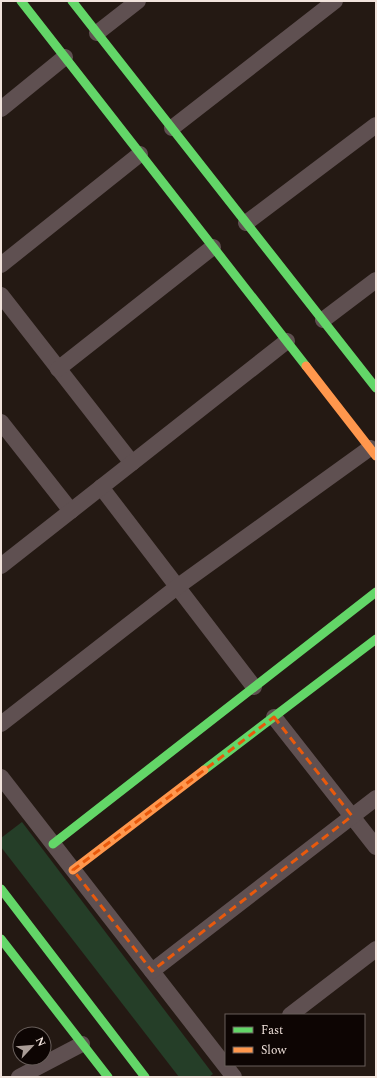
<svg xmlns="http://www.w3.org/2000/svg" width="377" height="1078" font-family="Spectral,serif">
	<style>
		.green { fill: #253e28 }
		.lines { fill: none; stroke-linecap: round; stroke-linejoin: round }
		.street { stroke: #5f5051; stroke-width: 16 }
		.fast { stroke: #63d668; stroke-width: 9 }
		.slow { stroke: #ff974d; stroke-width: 9 }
		.marked { fill: none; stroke: #e8590c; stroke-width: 3; stroke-dasharray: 8 5; stroke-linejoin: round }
	</style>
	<rect width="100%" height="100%" fill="#241913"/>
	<path class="green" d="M22 822 213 1074 209 1077H179L1 847V838Z"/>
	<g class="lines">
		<g class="street">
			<path d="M97 33 138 1"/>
			<path d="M1 109 65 57"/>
			<path d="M172 128 335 1"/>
			<path d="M246 223 376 125"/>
			<path d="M1 265 140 154"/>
			<path d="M1 295 132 463"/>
			<path d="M323 320 376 280"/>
			<path d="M58 369 213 247"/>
			<path d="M1 422 71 511"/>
			<path d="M101 487 254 687"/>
			<path d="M1 566 287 341"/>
			<path d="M274 717 376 847"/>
			<path d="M1 724 177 587 370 448"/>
			<path d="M1 777 234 1077"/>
			<path d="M152 971 376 798"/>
			<path d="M290 1015 376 949"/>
			<path d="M19 1077 82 1044"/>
		</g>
		<g class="fast">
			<path d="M21 1 306 366"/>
			<path d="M72 1 376 388"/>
			<path d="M204 770 376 639"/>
			<path d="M53 844 376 592"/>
			<path d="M1 889 145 1077"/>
			<path d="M1 939 108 1077"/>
		</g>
		<g class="slow">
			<path d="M306 366 376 456"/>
			<path d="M73 870 204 770"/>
		</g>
	</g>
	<path class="marked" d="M274 717 352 816 152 971 73 870Z"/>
	<rect width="377" height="1078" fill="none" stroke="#f1e3dc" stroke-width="4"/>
	<rect x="225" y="1014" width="140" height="52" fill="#0d0503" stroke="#685e5a"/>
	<rect x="233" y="1027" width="20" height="6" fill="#63d668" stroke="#685e5a"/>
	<text x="261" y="1034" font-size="12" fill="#f1e3dc">Fast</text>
	<rect x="233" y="1047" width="20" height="6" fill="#ff974d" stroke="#685e5a"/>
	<text x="261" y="1054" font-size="12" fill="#f1e3dc">Slow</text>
	<g transform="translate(32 1046) rotate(64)"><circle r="19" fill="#0d0503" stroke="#685e5a"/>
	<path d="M0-3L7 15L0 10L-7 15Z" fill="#a99c96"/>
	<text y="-6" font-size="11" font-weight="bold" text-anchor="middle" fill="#f1e3dc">N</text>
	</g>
</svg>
